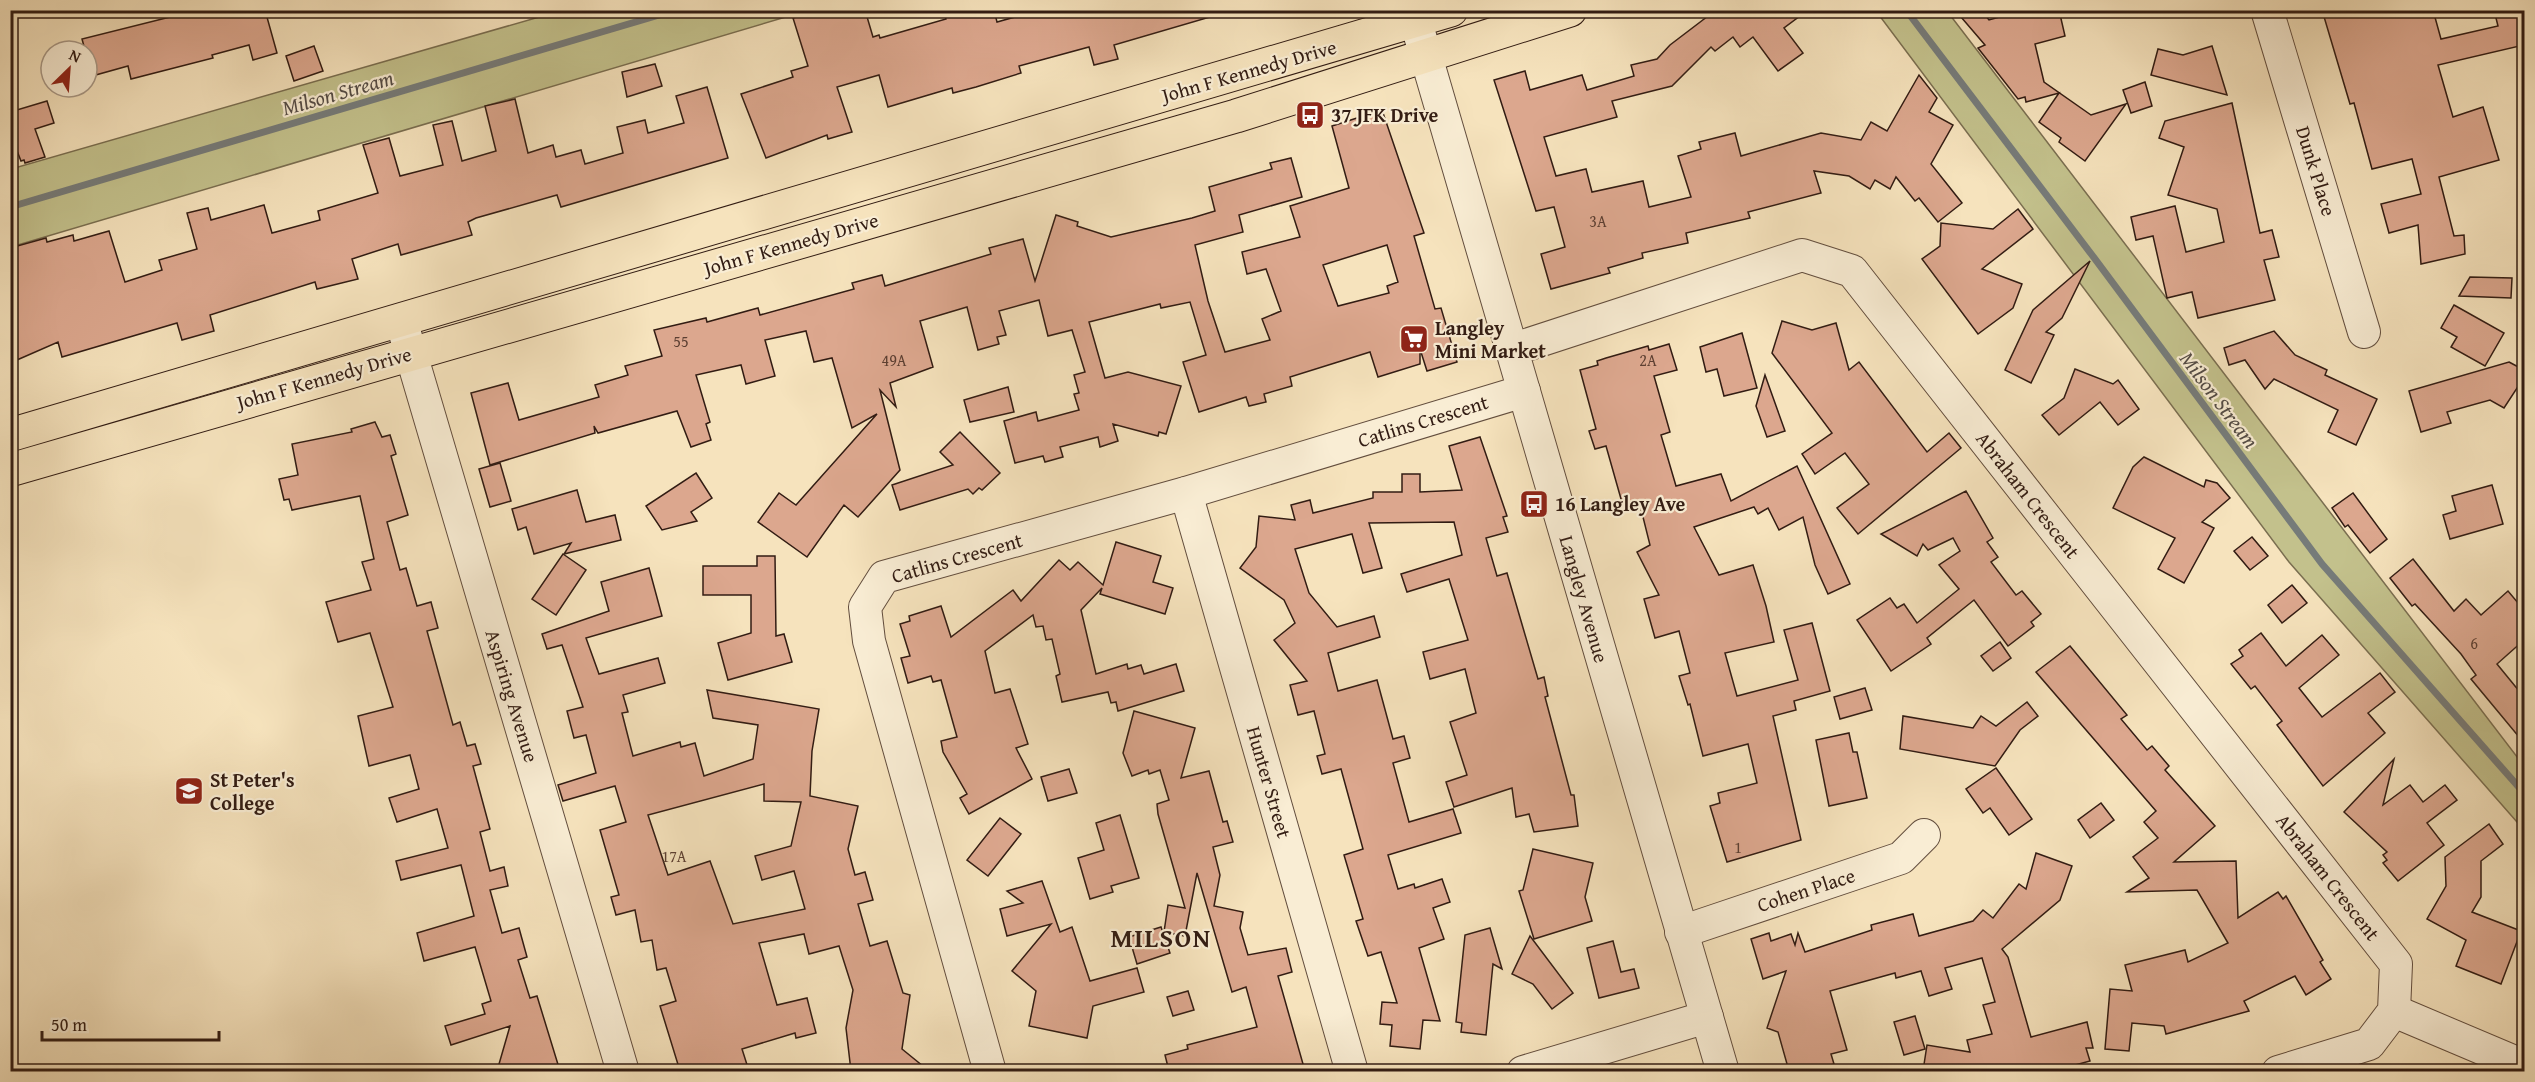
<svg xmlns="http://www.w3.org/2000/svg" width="2535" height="1082" font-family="'Gentium Book Plus',serif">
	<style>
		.green { fill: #c3c18c; stroke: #7a6e50; stroke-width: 1.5 }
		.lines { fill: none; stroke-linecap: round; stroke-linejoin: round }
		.stream { stroke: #767b79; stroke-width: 7 }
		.building { fill: #dca78e; stroke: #321c13; stroke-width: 1.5; fill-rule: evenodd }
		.minor-casing { stroke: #634e3e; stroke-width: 34 }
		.major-casing { stroke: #321c13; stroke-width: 35 }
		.minor { stroke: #f9edd4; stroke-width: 32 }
		.major { stroke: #f6e3bd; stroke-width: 33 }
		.labels { text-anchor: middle; stroke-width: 4.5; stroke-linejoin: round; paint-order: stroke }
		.number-label { font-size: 16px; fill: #5c3f32 }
		.street-label { font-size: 20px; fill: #321c13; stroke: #f9edd4 }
		.poi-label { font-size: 20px; font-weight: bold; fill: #321c13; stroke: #f9edd4; text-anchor: start }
		.water-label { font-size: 21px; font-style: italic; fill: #544c46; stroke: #f9edd4 }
		.district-label { font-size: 26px; font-weight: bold; letter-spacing: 1.5px; fill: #321c13; stroke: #f9edd4 }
	</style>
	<rect width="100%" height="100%" fill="#f6e3bd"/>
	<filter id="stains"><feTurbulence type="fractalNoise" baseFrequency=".00333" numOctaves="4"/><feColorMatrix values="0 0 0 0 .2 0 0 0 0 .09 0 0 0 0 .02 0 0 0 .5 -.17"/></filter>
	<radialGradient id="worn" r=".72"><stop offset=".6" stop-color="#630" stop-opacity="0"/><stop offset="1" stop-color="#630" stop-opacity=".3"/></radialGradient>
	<g class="green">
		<path d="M560 11H806L11 247V169Z"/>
		<path d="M1876 11H1947L2524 766V830L2289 562Z"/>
	</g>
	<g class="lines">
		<g class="stream">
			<path d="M1906 10 2092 255 2322 564 2524 793"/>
			<path d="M10 207 676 10"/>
		</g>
	</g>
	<g class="building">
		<path d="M198 10H265L277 53 253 60 249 45 212 55 213 58 131 79 128 66 92 76 82 39Z"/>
		<path d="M820 10H865L873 37 879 35 880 38 946 19 944 10H994L997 22 1040 10H1067L1068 15 1087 10H1209L1210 17 1114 45 1118 59 1094 65 1089 47 1019 66 1021 73 976 87 953 93 952 88 888 107 879 75 837 87 852 132 828 139 827 135 766 158 741 94 793 77 791 71 808 66 793 18Z"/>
		<path d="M1716 10H1808L1784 28 1803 53 1778 71 1753 37 1740 47 1733 37 1715 51 1711 47 1672 86 1612 101 1617 117 1544 137 1556 176 1586 169 1592 192 1643 181 1649 207 1691 197 1678 156 1701 149 1699 142 1735 133 1741 156 1821 133 1861 140 1871 122 1887 131 1919 75 1937 98 1929 112 1953 125 1931 164 1962 203 1938 222 1919 198 1915 201 1896 177 1890 189 1875 180 1870 189 1849 176 1814 171 1821 193 1748 212 1750 218 1686 233 1688 243 1642 253 1643 258 1608 268 1610 273 1551 289 1541 254 1565 247 1554 207 1536 211 1494 80 1525 71 1530 90 1582 75 1587 90 1634 76 1631 65 1657 59 1670 45Z"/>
		<path d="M1955 10H1981L1989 20 2025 10H2059L2065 36 2035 44 2044 82 2091 115 2126 104 2085 161 2059 142 2061 138 2039 122 2059 93 2026 102 2025 97 2018 99 1978 48 1985 45Z"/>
		<path d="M2322 10H2433L2441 39 2498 26 2494 10H2524V45L2438 65 2453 117 2483 107 2499 160 2439 177 2454 236 2464 235 2465 254 2421 264 2418 225 2389 233 2381 204 2421 194 2412 159 2372 169 2354 103 2350 104Z"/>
		<path d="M314 46 323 71 294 81 286 56Z"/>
		<path d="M2212 46 2227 95 2151 75 2158 49 2183 55Z"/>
		<path d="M655 64 662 86 627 97 622 72Z"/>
		<path d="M2145 82 2152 106 2131 113 2123 90Z"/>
		<path d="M707 87 728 158 561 207 557 195 476 218 468 222 472 235 401 255 398 244 352 259 358 279 317 289 315 282 210 315 214 331 182 340 177 323 62 357 58 342 10 363V248L46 238 47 242 73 235 74 241 109 231 125 282 162 270 159 260 197 249 187 213 208 208 211 220 264 205 272 233 320 220 318 211 378 193 363 145 389 138 400 176 443 165 433 125 452 121 462 161 496 151 485 106 515 99 528 153 553 145 556 157 581 150 585 164 623 153 617 127 645 120 648 133 684 123 676 96Z"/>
		<path d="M47 101 54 123 35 129 45 157 25 163 24 160 21 161 10 133V112Z"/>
		<path d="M2232 103 2260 233 2272 230 2279 257 2264 260 2275 300 2198 318 2192 292 2167 298 2153 236 2136 240 2131 217 2175 206 2186 252 2224 242 2217 209 2168 195 2184 147 2159 138 2165 121Z"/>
		<path d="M1382 110 1424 233 1414 236 1435 309 1441 308 1457 362 1427 371 1420 349V364L1378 377 1370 352 1290 377 1292 386 1264 394 1266 402 1249 406 1246 397 1199 412 1183 362 1206 355 1190 302 1161 308 1160 304 1089 322 1105 378 1128 372 1181 386 1166 434 1159 432 1158 436 1113 424 1118 441 1100 447 1098 437 1060 447 1063 457 1045 462 1043 456 1015 463 1004 421 1036 412 1038 421 1079 410 1074 394 1079 393 1074 375 1085 372 1072 330 1048 336 1039 300 999 311 1006 335 997 337 999 344 978 350 967 307 920 321 933 367 890 383 896 407 880 390 900 470 858 517 844 505 807 557 758 522 779 493 796 505 877 414 852 428 832 358 814 362 806 331 765 340 775 376 746 384 741 365 696 375 710 422 706 424 711 440 691 447 677 411 598 433 594 426 595 433 490 465 471 393 508 383 519 420 599 397 595 385 628 375 625 366 662 356 654 330 706 318 707 322 758 308 760 315 854 289 852 283 882 275 885 286 991 254 989 248 1023 239 1035 281 1056 215 1078 222 1077 226 1111 237 1192 218 1215 211 1209 187 1272 169 1270 163 1291 158 1302 197 1239 215 1243 232 1195 245 1208 301 1225 352 1270 340 1262 319 1281 311 1266 269 1247 274 1242 252 1300 237 1290 206 1349 188 1332 126ZM1387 245 1398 282 1387 286 1389 293 1338 306 1323 265Z"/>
		<path d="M2018 209 2033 229 1982 269 2022 284 2013 308 1978 334 1922 259 1940 246 1941 223 1993 229Z"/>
		<path d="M2090 261 2062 318 2046 332 2054 335 2031 383 2005 370 2033 310Z"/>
		<path d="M2470 277 2512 278 2511 298 2459 296Z"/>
		<path d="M2454 305 2504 333 2485 366 2451 347 2457 337 2441 328Z"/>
		<path d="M1782 321 1812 330 1836 323 1849 370 1859 362 1927 452 1949 433 1961 448 1858 534 1837 508 1869 484 1845 453 1815 474 1802 454 1832 433 1772 353Z"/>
		<path d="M2274 331 2295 355 2327 370 2325 375 2377 399 2356 445 2328 432 2338 410 2274 379 2265 389 2245 360 2229 365 2224 348Z"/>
		<path d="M1742 333 1757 388 1724 396 1717 369 1706 372 1700 347Z"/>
		<path d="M1669 344 1677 370 1654 376 1670 432 1661 435 1676 486 1721 474 1731 501 1797 466 1850 584 1828 594 1815 565 1803 517 1779 530 1768 508 1758 514 1754 507 1694 527 1719 575 1753 565 1766 606 1774 642 1725 653 1737 696 1798 680 1784 630 1812 623 1830 691 1794 701 1796 710 1773 716 1801 840 1727 862 1710 806 1720 803 1718 793 1757 783 1748 744 1703 756 1690 704 1688 705 1679 676 1690 673 1679 631 1655 638 1644 599 1659 595 1637 552 1650 545 1639 501 1623 506 1606 446 1595 449 1589 431 1596 429 1580 370 1598 365 1597 361 1606 358 1648 346 1649 350Z"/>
		<path d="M2509 362 2524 370V393L2517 388 2504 408 2490 400 2447 412 2451 423 2421 432 2409 391Z"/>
		<path d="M2075 369 2113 384 2118 380 2139 409 2118 425 2100 402 2059 435 2042 415 2064 398Z"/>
		<path d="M1765 375 1785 431 1767 437 1756 406Z"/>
		<path d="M1008 387 1014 412 970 422 964 400Z"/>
		<path d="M375 422 382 437 390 435 396 454 391 456 408 515 387 522 400 570 406 568 417 606 431 602 438 628 427 631 453 725 460 722 467 746 475 744 481 764 473 766 490 829 480 832 490 871 504 867 508 886 490 890 502 933 519 928 527 957 518 960 530 998 537 996 560 1071H497L510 1026 451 1045 445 1026 485 1014 482 1004 491 1001 475 947 424 961 417 933 474 916 461 865 401 880 396 861 448 848 437 809 397 822 389 798 419 789 410 755 369 766 358 716 393 707 370 633 338 642 326 602 371 590 362 562 374 559 360 496 292 510 289 499 284 500 279 479 298 475 292 444 352 432 351 429Z"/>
		<path d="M960 432 1000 473 982 490 979 488 973 494 968 489 900 510 892 485 953 465 940 452Z"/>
		<path d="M1480 437 1507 516 1503 517 1508 532 1486 538 1497 576 1507 573 1538 679 1544 677 1548 696 1545 697 1571 795H1574L1578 826 1534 832 1529 814 1516 817 1512 788 1454 807 1446 782 1467 775 1450 722 1476 713 1465 669 1430 679 1423 652 1468 640 1449 579 1407 592 1401 574 1462 555 1454 522 1369 523 1382 568 1363 573 1352 534 1295 549 1309 593 1337 627 1374 616 1380 637 1328 653 1338 691 1377 680 1393 739 1404 736 1410 758 1393 763 1409 822 1453 809 1461 833 1388 855 1398 889 1414 884 1415 888 1442 879 1450 902 1433 908 1444 939 1419 948 1440 1021 1423 1020 1420 1049 1390 1046 1392 1025 1380 1024 1382 1002 1397 1003 1381 952 1368 956 1356 921 1363 919 1344 855 1363 849 1341 769 1322 774 1317 756 1325 754 1314 711 1298 715 1290 685 1307 681 1274 640 1295 623 1284 600 1240 568 1256 547 1259 516 1295 520 1291 505 1310 500 1313 513 1373 498V492H1402V474H1420V492L1462 490 1449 446Z"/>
		<path d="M2144 457 2204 487 2206 480 2217 483 2230 498 2202 522 2214 528 2184 583 2158 569 2175 538 2113 508 2133 467Z"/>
		<path d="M500 463 511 501 490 507 479 469Z"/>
		<path d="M696 473 712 498 691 512 697 521 662 530 646 506Z"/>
		<path d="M2492 485 2503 524 2450 539 2443 515 2456 511 2452 496Z"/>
		<path d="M577 490 586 522 615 515 621 540 564 554 571 543 534 554 526 527 518 530 512 509Z"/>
		<path d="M1966 491 1993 538 1987 542 1998 557 1991 562 2016 595 2022 591 2041 614 2031 622 2034 626 2008 646 1974 600 1927 638 1931 644 1891 671 1857 620 1890 598 1897 608 1904 604 1917 623 1959 589 1939 565 1960 551 1953 538 1928 550 1923 544 1917 556 1881 534Z"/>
		<path d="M2353 493 2387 539 2370 553 2348 525 2345 527 2332 508Z"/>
		<path d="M2252 537 2268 556 2250 570 2234 551Z"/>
		<path d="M1116 542 1161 556 1153 582 1173 588 1165 614 1100 594 1102 588 1081 610 1096 674 1127 664 1128 669 1141 665 1144 674 1176 664 1184 691 1118 711 1116 702 1111 703 1108 692 1062 702 1056 676 1060 674 1052 639 1046 640 1043 626 1036 627 1033 615 985 651 995 693 1010 689 1028 744 1016 748 1032 779 969 814 960 798 967 794 943 752 941 741 957 737 941 680 933 682 931 676 908 683 901 658 910 656 900 624 910 621 909 616 941 606 951 637 1013 590 1021 601 1059 560 1070 570 1078 562 1103 585Z"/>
		<path d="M563 554 586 570 556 615 532 599Z"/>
		<path d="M757 556H775L776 636 784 634 792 662 728 680 718 643 751 633V595H703V566H757Z"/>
		<path d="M2413 559 2454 611 2466 599 2481 615 2508 591 2524 610V640L2497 664 2524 697V743L2471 679 2476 675 2461 654 2415 604 2412 606 2390 578Z"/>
		<path d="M649 568 662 616 586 638 599 674 658 658 665 683 623 695 628 712 622 713 633 756 680 742 681 747 695 743 704 776 753 759 758 725 713 718 707 690 819 709 812 751 810 796 858 806 848 849 855 875 865 872 873 900 858 904 870 946 887 941 903 993 910 995 902 1049 929 1071H851L846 1028 853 990 839 946 809 954 804 934 759 943 777 1005 807 998 816 1033 796 1038 795 1033 742 1049 749 1071H680L660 1006 676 1001 666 968 657 970 652 940 641 942 635 910 616 915 611 897 619 895 600 830 626 822 615 786 563 801 558 785 596 773 586 735 574 738 567 711 583 707 562 645 547 649 542 634 609 611 601 582ZM764 784V801L801 802 791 846 755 856 762 880 794 871 805 909 733 924 710 861 668 875 648 815Z"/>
		<path d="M2292 585 2307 603 2282 623 2268 605Z"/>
		<path d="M2261 633 2286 666 2322 635 2339 655 2299 688 2322 717 2380 673 2395 692 2368 713 2385 733 2323 786 2277 725 2282 721 2255 686 2251 689 2231 664 2243 656 2239 650Z"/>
		<path d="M2000 642 2011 658 1993 671 1981 656Z"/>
		<path d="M2070 646 2127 715 2121 719 2147 750 2152 746 2169 766 2165 770 2215 826 2174 862 2236 861 2238 918 2278 892 2283 899 2286 896 2323 960 2320 962 2331 979 2306 995 2295 976 2244 1001 2249 1011 2166 1034 2164 1026 2132 1023 2129 1051 2105 1049 2110 989 2132 991 2125 965 2185 950 2188 962 2228 943 2197 890 2127 892 2149 878 2133 857 2158 838 2144 822 2156 811 2036 672Z"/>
		<path d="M1865 688 1872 710 1840 719 1834 697Z"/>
		<path d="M2027 702 2038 716 2020 730 1995 766 1900 749 1903 716 1973 728 1981 716 1996 726Z"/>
		<path d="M1134 711 1195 728 1181 778 1209 771 1223 822 1227 821 1233 842 1213 847 1220 875 1214 906 1243 912 1240 928 1248 955 1286 948 1292 972 1278 976 1305 1071H1169L1165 1055 1188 1049 1187 1045 1257 1027 1246 987 1232 992 1197 873 1185 936 1164 932 1168 905 1185 908 1158 814 1157 804 1169 800 1160 770 1149 774 1148 770 1132 776 1123 753Z"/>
		<path d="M1849 733 1853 752H1857L1867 798 1829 806 1816 740Z"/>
		<path d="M2394 759 2383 805 2410 785 2423 802 2445 785 2457 800 2427 823 2444 845 2398 881 2383 863 2387 860 2383 855 2387 852 2344 812Z"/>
		<path d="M1996 768 2032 819 2009 835 1990 808 1983 813 1966 789Z"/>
		<path d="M1069 769 1077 793 1048 801 1041 777Z"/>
		<path d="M2101 803 2114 820 2090 838 2078 820Z"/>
		<path d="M1120 815 1139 878 1111 886 1113 892 1090 899 1078 858 1104 850 1096 823Z"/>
		<path d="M1000 818 1021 834 988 876 967 860Z"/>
		<path d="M2489 824 2503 844 2481 861V897L2472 912 2521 931 2501 984 2456 966 2466 940 2427 919 2446 886 2445 857Z"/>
		<path d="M1533 849 1593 863 1585 897 1592 921 1534 939 1519 891 1523 890Z"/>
		<path d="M2036 853 2072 866 2060 900 2002 949 2008 957 2031 1037 2087 1022 2093 1048H2086L2090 1061 2053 1071H1991L1990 1066 1970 1071H1923L1927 1045 1970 1052 1967 1040 1992 1034 1983 1005 1995 1002 1982 958 1945 968 1952 989 1929 996 1921 971 1896 978 1895 973 1830 991 1847 1050 1831 1054 1834 1064 1827 1066 1828 1071H1789L1778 1032 1767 1028 1786 971 1763 979 1751 939 1769 933 1771 941 1791 934 1795 945 1798 933 1805 952 1872 930 1871 925 1913 914 1919 936 1973 921 1983 910 1993 918 2019 884 2026 889Z"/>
		<path d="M1042 881 1060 932 1072 927 1090 981 1137 968 1144 992 1093 1006 1087 1038 1029 1026 1036 991 1012 971 1051 924 1007 936 1000 909 1023 903 1007 891Z"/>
		<path d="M1161 927 1170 953 1137 964 1129 937Z"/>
		<path d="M1490 928 1502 969 1493 964 1486 1035 1461 1032 1462 1023 1456 1022 1465 935Z"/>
		<path d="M1530 936 1573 993 1552 1009 1533 984 1512 974Z"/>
		<path d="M1613 941 1621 972 1634 969 1639 988 1599 998 1587 948Z"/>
		<path d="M1188 991 1194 1010 1173 1016 1167 997Z"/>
		<path d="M1915 1016 1925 1049 1904 1055 1894 1022Z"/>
	</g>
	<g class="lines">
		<g class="minor-casing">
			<g id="minor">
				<path d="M2267 10 2364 332"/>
				<path d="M1416 22 1723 1072"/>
				<path d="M401 320 623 1072"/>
				<path d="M1511 350 1802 255 1852 271 2396 964 2394 1011 2369 1044 2278 1072"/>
				<path d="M1186 493 1352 1072"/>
				<path d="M1681 932 1901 858 1924 835"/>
				<path d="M2394 1011 2524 1066"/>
				<path d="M990 1072 869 641 865 607 884 577 1186 493 1524 391"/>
				<path d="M1523 1072 1707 1017"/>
			</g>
		</g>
		<g class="major-casing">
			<g id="major">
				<path d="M10 435 1451 10"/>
				<path d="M10 470 1236 116 1570 10"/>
			</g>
		</g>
		<use href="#minor" class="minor"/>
		<use href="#major" class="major"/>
	</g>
	<defs>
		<g id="bus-square" transform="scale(1.5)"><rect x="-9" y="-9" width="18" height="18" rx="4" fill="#8f2418" stroke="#f9edd4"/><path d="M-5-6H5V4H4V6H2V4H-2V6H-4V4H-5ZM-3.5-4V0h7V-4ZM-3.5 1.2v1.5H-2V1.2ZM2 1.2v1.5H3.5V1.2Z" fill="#fff"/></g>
		<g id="supermarket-square" transform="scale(1.5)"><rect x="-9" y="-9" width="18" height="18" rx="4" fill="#8f2418" stroke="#f9edd4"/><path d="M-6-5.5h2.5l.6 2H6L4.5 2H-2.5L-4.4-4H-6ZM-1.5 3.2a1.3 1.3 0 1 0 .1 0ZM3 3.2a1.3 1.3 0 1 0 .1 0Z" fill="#fff"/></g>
		<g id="school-square" transform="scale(1.5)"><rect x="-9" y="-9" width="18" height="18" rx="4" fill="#8f2418" stroke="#f9edd4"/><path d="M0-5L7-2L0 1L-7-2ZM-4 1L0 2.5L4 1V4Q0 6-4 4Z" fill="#fff"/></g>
	</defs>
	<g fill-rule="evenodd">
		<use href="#bus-square" x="1310" y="115"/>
		<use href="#supermarket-square" x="1414" y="339"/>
		<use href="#bus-square" x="1534" y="504"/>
		<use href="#school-square" x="189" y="791"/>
	</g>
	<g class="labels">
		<g class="number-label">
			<text x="1598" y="227">3A</text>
			<text x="681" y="347">55</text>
			<text x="894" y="366">49A</text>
			<text x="1648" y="366">2A</text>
			<text x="2474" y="649">6</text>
			<text x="1738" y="853">1</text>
			<text x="674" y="862">17A</text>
		</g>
		<g class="street-label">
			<text transform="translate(1249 71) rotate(-16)" y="7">John F Kennedy Drive</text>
			<text transform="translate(2316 171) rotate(73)" y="7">Dunk Place</text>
			<text transform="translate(791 244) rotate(-16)" y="7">John F Kennedy Drive</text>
			<text transform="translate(324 378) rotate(-16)" y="7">John F Kennedy Drive</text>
			<text transform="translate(1423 421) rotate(-17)" y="7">Catlins Crescent</text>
			<text transform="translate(2028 495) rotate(52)" y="7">Abraham Crescent</text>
			<text transform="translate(957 558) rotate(-16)" y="7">Catlins Crescent</text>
			<text transform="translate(1584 599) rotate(74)" y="7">Langley Avenue</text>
			<text transform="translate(512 696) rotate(73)" y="7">Aspiring Avenue</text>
			<text transform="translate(1269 782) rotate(74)" y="7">Hunter Street</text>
			<text transform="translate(2328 877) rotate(52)" y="7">Abraham Crescent</text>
			<text transform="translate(1806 890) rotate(-18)" y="7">Cohen Place</text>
		</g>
		<g class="poi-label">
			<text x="1331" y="122">37 JFK Drive</text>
			<text x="1435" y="335">Langley<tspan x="1435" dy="23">Mini Market</tspan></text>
			<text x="1555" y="511">16 Langley Ave</text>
			<text x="210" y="787">St Peter's<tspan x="210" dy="23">College</tspan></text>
		</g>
		<g class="water-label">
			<text transform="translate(338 93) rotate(-16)" y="7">Milson Stream</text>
			<text transform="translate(2219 400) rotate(53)" y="7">Milson Stream</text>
		</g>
		<g class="district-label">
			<text x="1161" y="947">MILSON</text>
		</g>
	</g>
	<rect width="2535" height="1082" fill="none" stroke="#f6e3bd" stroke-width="36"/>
	<rect x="12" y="12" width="2511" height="1058" fill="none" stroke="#321c13" stroke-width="3"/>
	<rect x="18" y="18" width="2499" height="1046" fill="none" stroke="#321c13" stroke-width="1.5"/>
	<g transform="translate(69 69) rotate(25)"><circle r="28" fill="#f9edd4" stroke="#a99987" stroke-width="1.5"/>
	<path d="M0-4.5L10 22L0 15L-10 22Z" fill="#8f2418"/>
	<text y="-9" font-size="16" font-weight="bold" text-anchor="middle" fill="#321c13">N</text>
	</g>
	<path d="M42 1031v9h177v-9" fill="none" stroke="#321c13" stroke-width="3"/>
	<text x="51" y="1031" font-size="18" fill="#321c13" stroke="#f9edd4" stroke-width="4.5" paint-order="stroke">50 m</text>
	<rect width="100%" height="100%" filter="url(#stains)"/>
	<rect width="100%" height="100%" fill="url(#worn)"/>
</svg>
